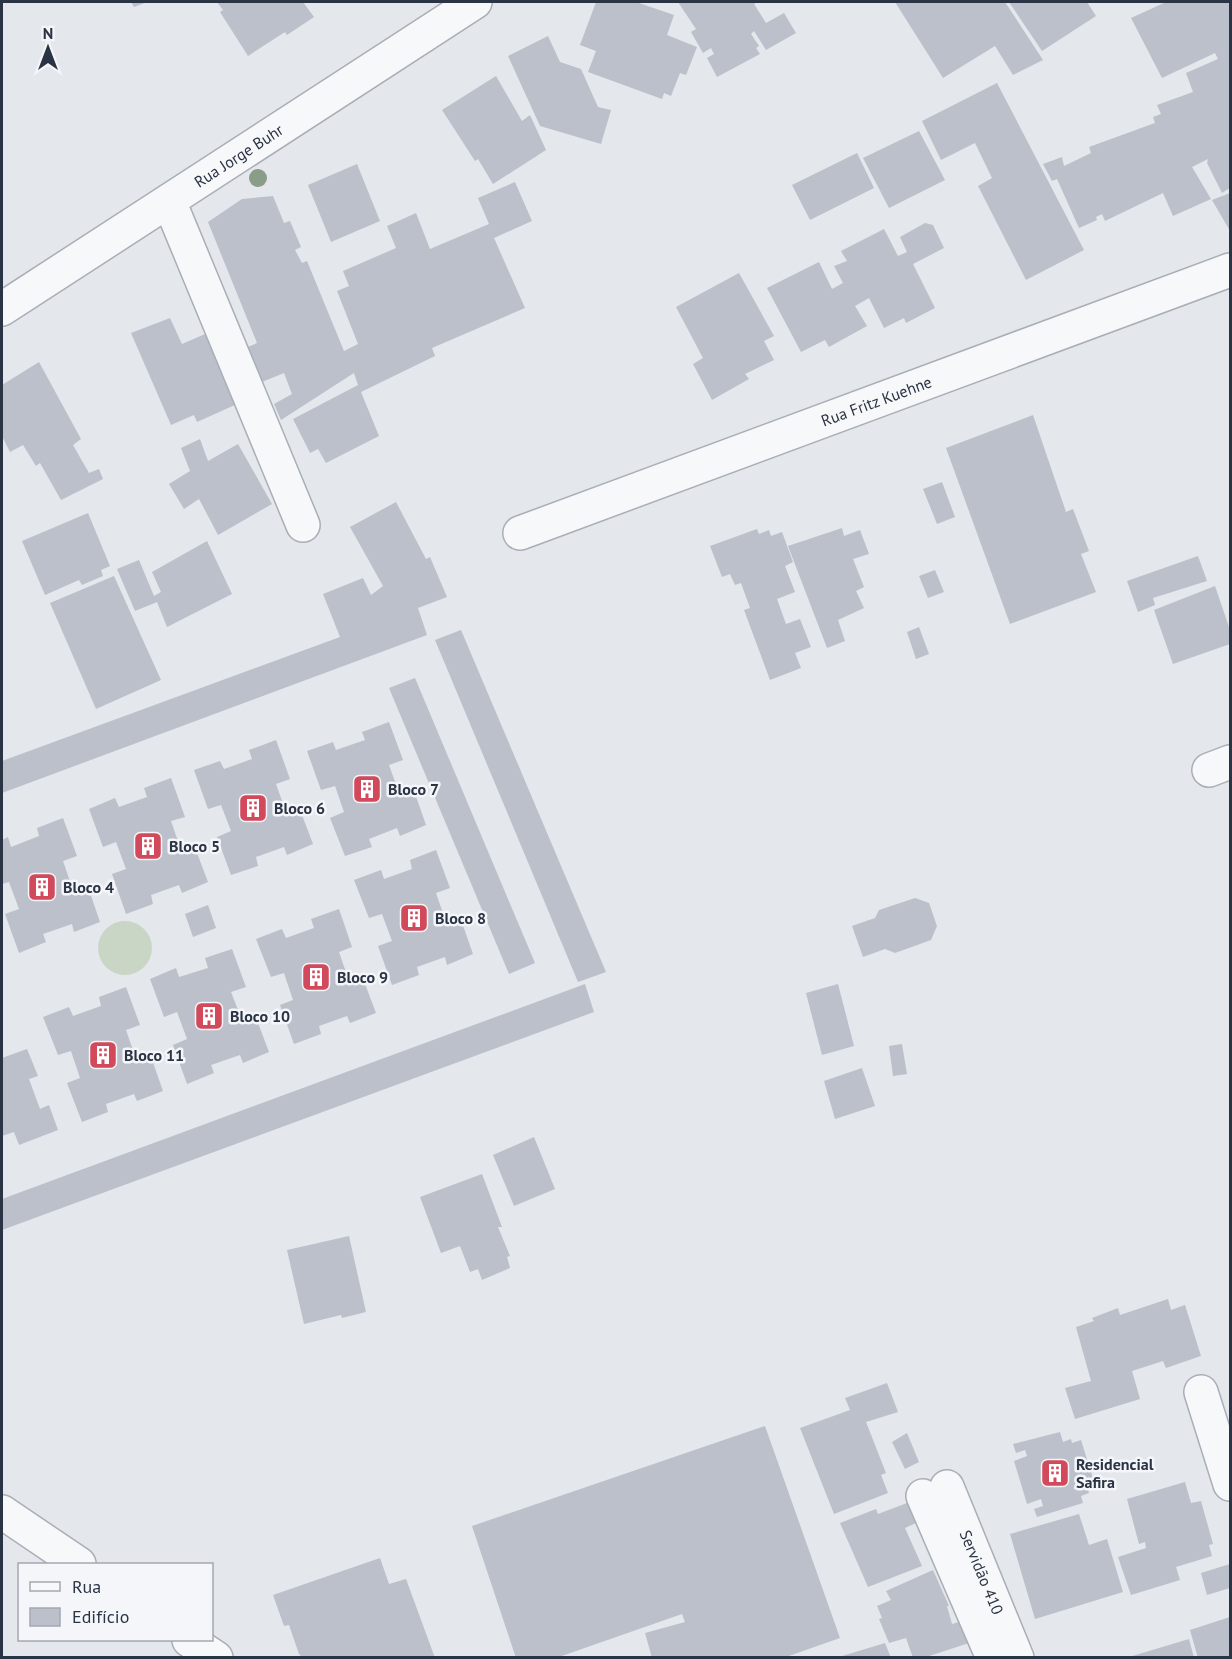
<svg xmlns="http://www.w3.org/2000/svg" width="1232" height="1659" font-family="'PT Sans',sans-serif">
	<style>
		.green { fill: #c9d6c5 }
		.building { fill: #bbc0ca }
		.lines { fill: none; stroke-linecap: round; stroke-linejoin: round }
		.minor-casing { stroke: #a9aeb7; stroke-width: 36 }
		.minor { stroke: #f7f8fa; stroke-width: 33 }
		.tree { fill: #899d89 }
		.labels { text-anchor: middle; stroke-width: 5; stroke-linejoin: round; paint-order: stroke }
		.street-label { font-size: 16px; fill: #2b3445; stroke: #f4f6f9 }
		.poi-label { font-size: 16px; font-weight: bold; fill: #2b3445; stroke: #f4f6f9; text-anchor: start }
	</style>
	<rect width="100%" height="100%" fill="#e4e7ec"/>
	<circle class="green" cx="125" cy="948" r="27"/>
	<g class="building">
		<path d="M131 2H147L134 7Z"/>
		<path d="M217 2H303L314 17 287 35 285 32 248 56 220 12 223 10Z"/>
		<path d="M596 2H636L674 15 667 35 697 47 686 75 680 73 671 96 664 93 662 99 588 72 596 51 580 45Z"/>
		<path d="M678 2H758L754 4 766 23 784 13 796 33 766 50 754 31 751 34 759 46 756 48 760 54 717 77 707 58 714 54 711 48 703 53 691 32 696 29Z"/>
		<path d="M895 2H1005L1043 60 1013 75 995 46 943 78Z"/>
		<path d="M1009 2H1087L1096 16 1042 51Z"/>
		<path d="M1166 2H1230V188L1222 193 1207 163 1208 159 1192 167 1211 199 1173 216 1163 193 1105 221 1102 214 1096 217 1097 220 1079 228 1057 179 1052 181 1043 164 1062 157 1064 166 1091 153 1089 147 1155 123 1153 117 1161 114 1157 105 1193 92 1186 73 1218 59 1215 53 1162 78 1131 18Z"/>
		<path d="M548 36 560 62 581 69 598 107 611 110 601 144 540 126 508 56Z"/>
		<path d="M496 76 522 121 530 115 546 150 493 184 478 159 475 161 442 110Z"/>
		<path d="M997 83 1084 250 1026 280 978 186 992 178 975 143 941 160 922 121Z"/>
		<path d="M919 131 945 180 889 208 863 158Z"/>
		<path d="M857 153 874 188 810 220 792 185Z"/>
		<path d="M357 164 380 221 331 242 308 185Z"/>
		<path d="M515 182 532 221 494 238 525 308 432 348 435 356 361 392 379 436 326 463 318 449 310 453 293 419 358 385 354 373 281 420 274 404 292 394 284 373 262 382 248 347 257 343 208 222 242 199 273 196 284 223 290 221 301 247 295 250 302 263 307 261 344 351 358 344 337 291 349 286 343 271 396 248 387 226 416 213 430 249 489 224 478 198Z"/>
		<path d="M1230 193V231L1212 200Z"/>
		<path d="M925 223 933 225 944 248 913 264 935 308 906 323 904 318 884 328 869 298 855 306 867 326 829 347 825 340 801 352 767 288 819 262 832 289 843 283 834 266 847 261 841 251 884 229 898 256 907 252 900 237Z"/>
		<path d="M739 273 774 336 764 341 774 360 745 374 749 379 712 400 693 364 703 358 676 307Z"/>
		<path d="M170 318 182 344 212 331 246 400 197 422 194 415 171 425 131 333Z"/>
		<path d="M39 362 81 439 73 445 89 473 99 469 103 479 61 500 40 463 36 466 23 445 10 452 2 436V385Z"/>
		<path d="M1033 415 1066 512 1073 509 1089 551 1081 554 1096 592 1010 624 946 448Z"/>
		<path d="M200 439 208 461 238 444 272 504 218 535 199 499 184 509 169 484 190 471 181 448Z"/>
		<path d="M942 482 955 517 937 524 923 489Z"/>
		<path d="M396 502 426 559 430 557 447 597 418 608 427 635 2 793V761L340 637 323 594 363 578 371 595 383 586 350 527Z"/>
		<path d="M88 513 110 566 101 570 103 576 82 585 79 580 45 595 22 541Z"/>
		<path d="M842 528 844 536 860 530 869 554 853 559 864 587 856 591 864 608 838 620 845 641 827 648 788 546Z"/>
		<path d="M757 529 759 534 769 530 771 536 782 532 793 562 785 566 795 592 777 599 786 624 800 619 811 647 795 653 801 668 770 680 744 610 750 608 741 583 735 585 730 574 722 577 710 546Z"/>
		<path d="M207 541 232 594 167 627 157 602 135 611 117 569 139 560 154 596 161 592 152 572Z"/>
		<path d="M1198 556 1207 581 1153 598 1155 605 1138 612 1127 581Z"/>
		<path d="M935 570 944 592 928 598 919 576Z"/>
		<path d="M114 576 161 680 96 709 50 603Z"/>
		<path d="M1215 586 1230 630V644L1173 664 1154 610Z"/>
		<path d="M919 627 929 654 916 659 907 632Z"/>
		<path d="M461 630 606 972 578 982 435 640Z"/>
		<path d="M415 678 535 963 509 974 389 688Z"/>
		<path d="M389 722 403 760 389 765 399 793 413 788 426 825 400 836 397 828 369 839 372 847 345 856 330 818 344 812 335 786 321 790 307 751 333 742 336 750 365 740 362 732Z"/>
		<path d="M276 740 290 779 276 784 286 812 299 807 313 844 287 855 284 847 256 857 258 866 231 875 217 837 231 831 221 805 208 809 194 770 220 761 224 769 252 759 249 750Z"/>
		<path d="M171 778 185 817 171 821 181 850 194 845 208 882 182 893 179 885 151 895 153 904 126 914 112 874 126 869 116 842 103 847 89 809 115 798 119 807 147 797 144 788Z"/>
		<path d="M63 818 77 856 63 861 73 890 87 884 100 922 74 932 72 924 43 934 46 942 19 953 5 914 19 909 9 882 2 884V840L8 837 11 847 39 836 37 828Z"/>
		<path d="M436 850 450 888 436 893 446 922 460 917 473 954 447 965 445 957 417 967 419 975 392 985 378 946 392 941 382 914 369 918 354 880 381 870 384 879 412 869 410 860Z"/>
		<path d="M915 898 929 903 937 926 931 940 895 953 885 949 863 957 852 926 875 918 879 910Z"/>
		<path d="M208 905 216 928 193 937 185 914Z"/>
		<path d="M339 909 352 947 339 952 349 981 362 976 376 1013 350 1023 347 1016 319 1026 321 1034 294 1044 280 1005 293 1000 284 973 271 977 256 939 282 929 286 938 314 928 311 919Z"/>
		<path d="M232 949 246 987 231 992 242 1020 255 1015 269 1052 243 1063 240 1055 211 1065 214 1073 187 1084 173 1045 187 1039 177 1012 164 1017 150 979 176 968 179 977 208 968 205 958Z"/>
		<path d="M585 984 594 1012 2 1230V1199Z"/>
		<path d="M838 984 854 1046 822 1055 806 993Z"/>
		<path d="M126 987 140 1025 126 1030 136 1059 150 1054 163 1091 137 1101 134 1094 106 1104 108 1112 82 1122 67 1083 80 1078 71 1051 58 1055 43 1017 69 1007 73 1016 101 1006 99 997Z"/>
		<path d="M902 1044 907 1074 893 1076 889 1046Z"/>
		<path d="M27 1049 38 1076 29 1079 40 1109 49 1105 58 1130 19 1145 14 1132 2 1136V1058Z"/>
		<path d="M862 1068 875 1106 835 1119 824 1081Z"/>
		<path d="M534 1137 555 1189 514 1206 493 1155Z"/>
		<path d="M482 1174 502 1227H498L510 1256 507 1257 510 1268 482 1280 478 1269 470 1272 460 1246 441 1253 420 1197Z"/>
		<path d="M349 1236 366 1312 342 1318 341 1315 304 1324 287 1250Z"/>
		<path d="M1168 1299 1171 1310 1185 1305 1201 1356 1166 1368 1163 1361 1132 1371 1140 1399 1075 1419 1065 1388 1091 1381 1076 1327 1094 1321 1092 1318 1118 1308 1120 1315Z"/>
		<path d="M887 1383 898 1412 866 1422 886 1473 881 1475 888 1493 834 1514 800 1428 850 1410 845 1398Z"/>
		<path d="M765 1426 840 1638 783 1658H652L645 1633 685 1622 682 1614 556 1658H516L472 1526Z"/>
		<path d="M1060 1432 1063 1442 1071 1439 1072 1443 1081 1440 1095 1485 1087 1487 1089 1493 1081 1496 1083 1503 1037 1517 1034 1509 1043 1506 1041 1499 1027 1504 1014 1461 1027 1456 1025 1450 1016 1453 1013 1444Z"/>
		<path d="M907 1433 919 1462 905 1469 892 1442Z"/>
		<path d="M1185 1482 1191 1503 1201 1501 1213 1544 1209 1545 1212 1556 1176 1567 1180 1580 1131 1595 1118 1557 1146 1548 1145 1542 1139 1544 1127 1499Z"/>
		<path d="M907 1503 916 1523 905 1528 922 1566 868 1587 840 1523 876 1509 878 1514Z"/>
		<path d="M1079 1514 1089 1545 1107 1539 1123 1592 1035 1619 1010 1534Z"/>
		<path d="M380 1558 389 1584 406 1579 435 1658H303L299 1654 289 1625 284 1626 273 1595Z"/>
		<path d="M1230 1564V1588L1207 1595 1201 1573Z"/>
		<path d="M933 1570 949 1606H947L952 1624 959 1622 969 1643 923 1658H913L906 1638 889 1643 879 1619 882 1618 877 1606 891 1600 886 1591Z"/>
		<path d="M1230 1617V1658H1198L1190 1630Z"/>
		<path d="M1189 1639 1194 1658H1129V1657Z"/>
		<path d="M885 1643 891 1658H839V1657Z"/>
	</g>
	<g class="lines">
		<g class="minor-casing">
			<g id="minor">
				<path d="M169 201 303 525"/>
				<path id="s1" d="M2 309 475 2"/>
				<path id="s2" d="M520 533 1230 270"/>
				<path d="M1209 770 1230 762"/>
				<path d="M1201 1392 1230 1484"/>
				<path id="s3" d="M947 1487 1017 1658"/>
				<path d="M923 1496 990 1651"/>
				<path d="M2 1512 79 1564"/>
				<path d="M189 1640 216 1658"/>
			</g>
		</g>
		<use href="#minor" class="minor"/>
	</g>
	<circle class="tree" cx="258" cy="178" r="9"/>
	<defs>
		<g id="building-square" transform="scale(1.5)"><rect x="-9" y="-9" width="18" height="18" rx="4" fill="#d1495b" stroke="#f4f6f9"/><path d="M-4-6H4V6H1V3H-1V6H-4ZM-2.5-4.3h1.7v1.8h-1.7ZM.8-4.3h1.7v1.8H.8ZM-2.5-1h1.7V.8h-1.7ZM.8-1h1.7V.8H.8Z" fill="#fff"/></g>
	</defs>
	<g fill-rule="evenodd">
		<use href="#building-square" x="367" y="789"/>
		<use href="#building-square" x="253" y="808"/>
		<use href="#building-square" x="148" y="846"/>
		<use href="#building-square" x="42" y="887"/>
		<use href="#building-square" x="414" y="918"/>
		<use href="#building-square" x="316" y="977"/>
		<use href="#building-square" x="209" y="1016"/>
		<use href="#building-square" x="103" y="1055"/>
		<use href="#building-square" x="1055" y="1473"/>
	</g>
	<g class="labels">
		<g class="street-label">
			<text dy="6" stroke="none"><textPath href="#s1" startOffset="282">Rua Jorge Buhr</textPath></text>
			<text dy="6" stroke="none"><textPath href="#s2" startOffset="380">Rua Fritz Kuehne</textPath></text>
			<text dy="6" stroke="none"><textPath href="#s3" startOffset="92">Servidão 410</textPath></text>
		</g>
		<g class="poi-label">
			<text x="388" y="795">Bloco 7</text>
			<text x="274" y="814">Bloco 6</text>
			<text x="169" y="852">Bloco 5</text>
			<text x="63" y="893">Bloco 4</text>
			<text x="435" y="924">Bloco 8</text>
			<text x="337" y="983">Bloco 9</text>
			<text x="230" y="1022">Bloco 10</text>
			<text x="124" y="1061">Bloco 11</text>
			<text x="1076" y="1470">Residencial<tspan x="1076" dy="18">Safira</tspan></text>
		</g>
	</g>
	<rect width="1232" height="1659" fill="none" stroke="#2b3445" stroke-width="6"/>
	<rect x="18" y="1563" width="195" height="78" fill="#f4f6f9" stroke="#a4a8b1" stroke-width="1.5"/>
	<rect x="30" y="1582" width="30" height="9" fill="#f7f8fa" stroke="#a4a8b1" stroke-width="1.5"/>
	<text x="72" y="1593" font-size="18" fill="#2b3445">Rua</text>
	<rect x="30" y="1608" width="30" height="18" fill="#bbc0ca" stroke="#a4a8b1" stroke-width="1.5"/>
	<text x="72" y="1623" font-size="18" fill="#2b3445">Edifício</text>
	<g transform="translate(48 48)" stroke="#f4f6f9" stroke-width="4.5" paint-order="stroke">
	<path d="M0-4.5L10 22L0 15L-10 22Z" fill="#2b3445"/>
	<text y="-9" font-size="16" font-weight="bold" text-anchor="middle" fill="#2b3445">N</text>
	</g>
</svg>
